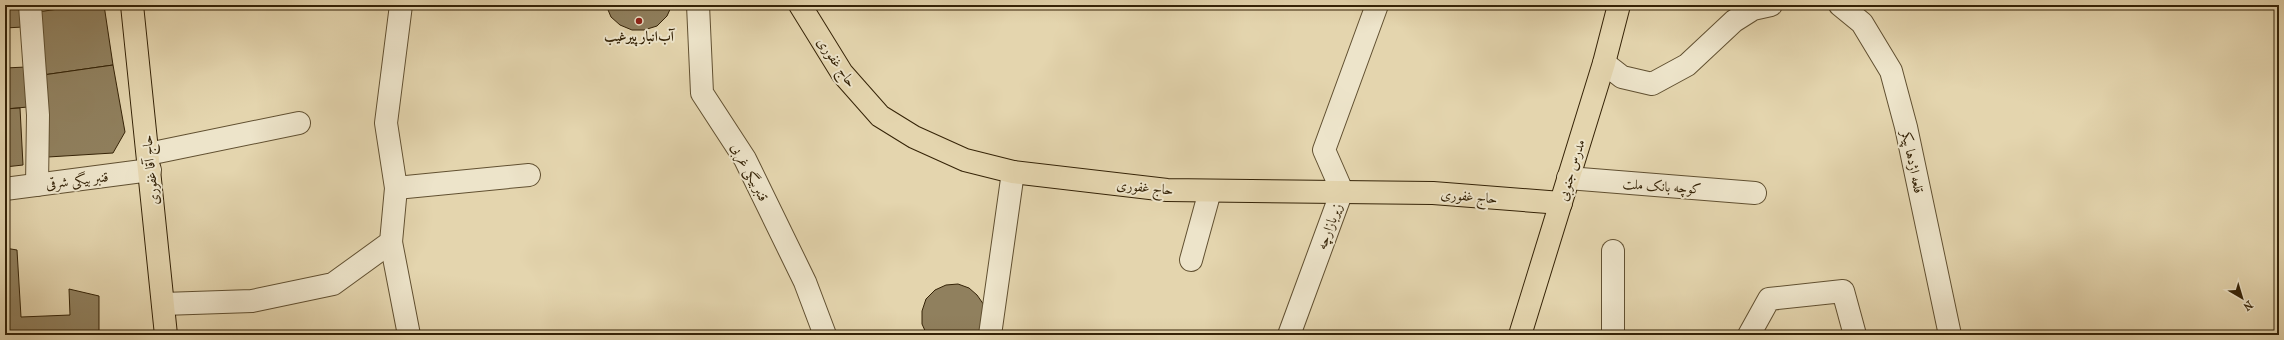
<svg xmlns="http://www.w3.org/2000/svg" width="2284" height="340" font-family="'IM FELL French Canon',Amiri,serif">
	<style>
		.building { fill: #90805e; stroke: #352307 }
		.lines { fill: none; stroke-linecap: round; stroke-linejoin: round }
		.minor-casing { stroke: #615031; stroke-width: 24 }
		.major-casing { stroke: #352307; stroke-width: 24 }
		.minor { stroke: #ede4ca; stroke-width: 22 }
		.major { stroke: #e4d5ae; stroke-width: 22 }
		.poi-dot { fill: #8f2418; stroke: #ede4ca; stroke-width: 1.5 }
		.labels { text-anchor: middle; stroke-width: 4; stroke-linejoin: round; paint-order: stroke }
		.poi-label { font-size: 14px; font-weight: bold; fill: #352307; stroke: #ede4ca }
		.street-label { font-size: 14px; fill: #352307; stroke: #ede4ca }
	</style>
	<rect width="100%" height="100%" fill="#e4d5ae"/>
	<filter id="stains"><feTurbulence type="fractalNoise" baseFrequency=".005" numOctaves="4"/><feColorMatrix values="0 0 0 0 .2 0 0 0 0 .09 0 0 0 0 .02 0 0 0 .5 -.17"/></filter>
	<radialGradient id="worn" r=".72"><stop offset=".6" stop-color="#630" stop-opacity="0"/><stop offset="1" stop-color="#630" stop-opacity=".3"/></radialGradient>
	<g class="building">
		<path d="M5 5H22L23 27 5 28Z"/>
		<path d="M85 5H104L113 65 43 75 38 12Z"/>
		<path d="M606 5H672L667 16 657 26 644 30H632L620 25 611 17Z"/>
		<path d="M113 65 125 132 113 153 48 157 43 75Z"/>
		<path d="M26 67 28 107 5 109V68Z"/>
		<path d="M20 108 23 165 5 167V109Z"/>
		<path d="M5 248 17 250 21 317 70 315 69 289 99 296V335H5Z"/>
		<path d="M958 284 969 288 977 295 984 305V326L978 335H927L922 324V311L926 299 935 290 946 285Z"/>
	</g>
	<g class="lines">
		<g class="minor-casing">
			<g id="minor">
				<path d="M30 5 38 115 37 185"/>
				<path d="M698 5 702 93 745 159 805 282 825 335"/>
				<path d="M1840 5 1862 23 1891 71 1906 127 1950 335"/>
				<path d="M1604 63 1622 77 1652 84 1687 65 1734 21 1753 9 1771 5"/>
				<path d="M148 154 299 123"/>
				<path d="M1568 178 1755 193"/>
				<path d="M396 188 529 175"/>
				<path d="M5 189 150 170"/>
				<path d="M391 242 409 335"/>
				<path d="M1613 251V335"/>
				<path d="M1191 260 1210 191"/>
				<path d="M163 304 252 301 333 284 391 242 396 188 386 123 401 5"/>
				<path d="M990 335 1013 172"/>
				<path d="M1289 335 1342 191 1324 150 1377 5"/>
				<path d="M1749 335 1769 299 1843 291 1855 335"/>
			</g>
		</g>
		<g class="major-casing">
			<g id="major">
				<path d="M132 5 166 335"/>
				<path d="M800 5 842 73 880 116 914 137 965 160 1013 172 1167 190 1433 193 1561 203"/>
				<path d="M1520 335 1604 63 1619 5"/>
			</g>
		</g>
		<use href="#minor" class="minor"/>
		<use href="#major" class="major"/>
	</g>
	<circle class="poi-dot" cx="639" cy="21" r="4"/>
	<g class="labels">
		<g class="poi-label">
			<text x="639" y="41">آب‌انبار پیرغیب</text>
		</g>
		<g class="street-label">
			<text transform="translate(837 62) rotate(55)" y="5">حاج غفوری</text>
			<text transform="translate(1913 162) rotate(78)" y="5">قلعه اژدها پیکر</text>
			<text transform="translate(150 170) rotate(-96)" y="5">حاج آقا غفوری</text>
			<text transform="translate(1571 170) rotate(-73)" y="5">مدرس جنوبی</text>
			<text transform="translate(750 172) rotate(62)" y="5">قنبربیگی غربی</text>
			<text transform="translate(77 180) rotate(-7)" y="5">قنبر بیگی شرقی</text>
			<text transform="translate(1662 186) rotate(4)" y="5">کوچه بانک ملت</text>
			<text transform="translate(1145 187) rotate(6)" y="5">حاج غفوری</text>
			<text transform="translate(1469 196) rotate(5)" y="5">حاج غفوری</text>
			<text transform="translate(1329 226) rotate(-69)" y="5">زیربازارچه</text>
		</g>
	</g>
	<rect width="2284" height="340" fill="none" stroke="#e4d5ae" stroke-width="20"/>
	<rect x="6" y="6" width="2272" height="328" fill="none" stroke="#352307" stroke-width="2"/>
	<rect x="10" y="10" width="2264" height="320" fill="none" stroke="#352307"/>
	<g transform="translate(2242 298) rotate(142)" stroke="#ede4ca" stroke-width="3" paint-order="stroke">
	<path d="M0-3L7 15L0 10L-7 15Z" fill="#352307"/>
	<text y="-6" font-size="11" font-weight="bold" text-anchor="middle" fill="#352307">N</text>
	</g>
	<rect width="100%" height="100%" filter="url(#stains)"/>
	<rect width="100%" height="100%" fill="url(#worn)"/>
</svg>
